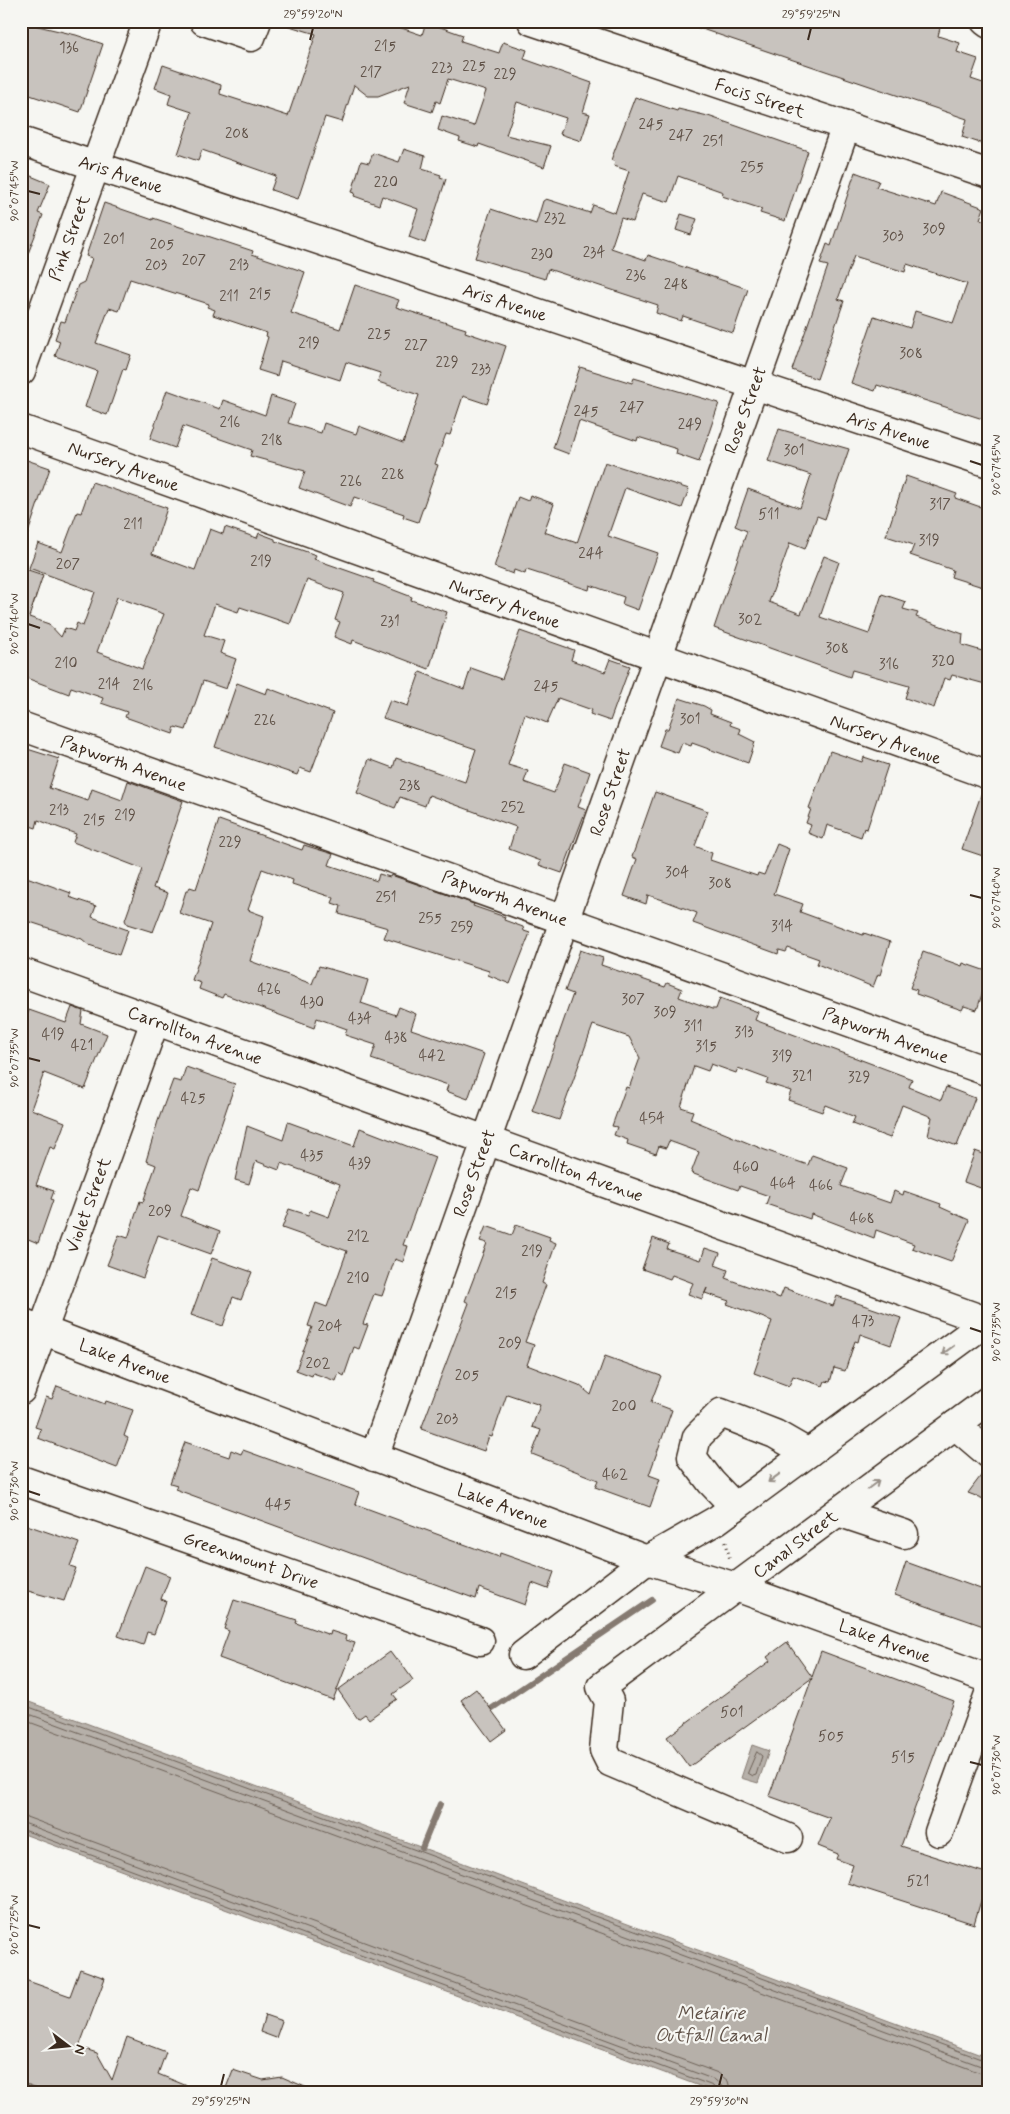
<svg xmlns="http://www.w3.org/2000/svg" width="1010" height="2114" font-family="Mynerve,sans-serif">
	<style>
		.water { fill: #b6b0a9; stroke: #857a71 }
		.lines { fill: none; stroke-linecap: round; stroke-linejoin: round }
		.shore { stroke: #6c6056; stroke-width: 1 }
		.stream { stroke: #857a71; stroke-width: 6 }
		.building { fill: #c8c3be; stroke: #3b2a1e; fill-rule: evenodd }
		.minor-casing { stroke: #3b2a1e; stroke-width: 31 }
		.path { stroke: #3b2a1e; stroke-width: 3; stroke-dasharray: 1 4; stroke-linecap: butt }
		.minor { stroke: #f6f6f2; stroke-width: 28 }
		.oneway { stroke: #989088 }
		.ticks { fill: none; stroke: #3b2a1e; stroke-width: 2 }
		.labels { text-anchor: middle; stroke-width: 4.5; stroke-linejoin: round; paint-order: stroke }
		.number-label { font-size: 15px; fill: #5e5046 }
		.street-label { font-size: 18px; fill: #3b2a1e; stroke: #f6f6f2 }
		.water-label { font-size: 19px; font-style: italic; fill: #605248; stroke: #f6f6f2 }
		.neatline { fill: none; stroke: #3b2a1e; stroke-width: 2 }
		.ticks-label { font-size: 12px; text-anchor: middle; fill: #3b2a1e }
	</style>
	<rect width="100%" height="100%" fill="#f6f6f2"/>
	<filter id="ink" filterUnits="userSpaceOnUse"><feTurbulence type="fractalNoise" baseFrequency=".02" numOctaves="2"/><feDisplacementMap in="SourceGraphic" scale="10" xChannelSelector="R" yChannelSelector="G"/><feConvolveMatrix kernelMatrix="1 2 1 2 8 2 1 2 1" color-interpolation-filters="sRGB"/></filter>
	<g filter="url(#ink)">
		<g class="water">
			<path d="M21 1699 989 2058V2093H718L21 1833Z"/>
			<path d="M752 1745 769 1751 758 1783 741 1778Z"/>
		</g>
		<g class="lines">
			<g class="shore">
				<path d="M21 1704 989 2062"/>
				<path d="M21 1711 989 2069"/>
				<path d="M21 1719 989 2076"/>
				<path d="M757 1752 762 1756 756 1775 753 1776 748 1773Z"/>
				<path d="M21 1815 718 2073 728 2081 731 2093"/>
				<path d="M21 1822 715 2080 721 2085 723 2093"/>
				<path d="M21 1829 713 2086 717 2093"/>
			</g>
			<g class="stream">
				<path d="M491 1709 652 1600"/>
				<path d="M422 1848 440 1804"/>
			</g>
		</g>
		<g class="building">
			<path d="M286 21H381L422 35 426 22 463 35 461 41 499 53 503 42 527 50 524 59 592 83 583 112 590 114 581 141 560 134 566 118 517 102 506 135 551 146 544 167 479 144 478 147 459 141 460 138 438 130 442 116 474 126 486 91 448 79 440 103 436 101 432 112 404 103 410 84 378 96H368L354 85 342 122 325 117 298 199 271 190 276 176 202 150 198 161 178 154 192 112 168 104 171 94 155 88 163 65 221 85 220 94 288 116 316 34 286 25Z"/>
			<path d="M687 21H921L940 28 938 36 960 43 957 52 978 59 971 79 989 85V146L962 137 967 119 687 24Z"/>
			<path d="M21 22 76 35 103 44 80 112 21 92Z"/>
			<path d="M635 97 677 111 678 109 708 116 808 151 785 221 760 213 762 209 722 196 723 192 678 176 669 202 642 194 633 222 621 218 611 248 646 260 648 255 748 289 733 333 683 316 681 321 656 313 658 305 548 269 545 279 475 258 491 209 536 224 543 201 546 199 590 213 593 205 615 213 629 171 614 166 615 162 611 160Z"/>
			<path d="M404 149 425 156 422 169 441 175 440 177 446 179 425 243 409 237 418 209 382 196 379 205 354 196 355 193 352 192 361 161 369 163 373 153 399 162Z"/>
			<path d="M855 172 879 181 876 187 936 206 941 192 984 208 980 219 989 222V421L877 385 875 391 851 383 874 316 910 328 915 311 953 323 967 284 907 264 905 272 854 256 838 299 844 301 817 379 792 370 828 266 820 264 827 244 831 246Z"/>
			<path d="M26 174 50 184 38 213 43 215 22 269 21 186Z"/>
			<path d="M104 203 153 220V218L253 251 252 254 305 272 291 313 340 329 355 285 399 300 396 307 466 329 465 332 506 346 487 404 463 396 450 435 446 434 435 464 438 465 418 522 403 517 404 514 354 497 350 507 299 488 305 471 250 456 252 450 183 426 175 448 150 439 167 390 220 409 223 400 265 415 271 396 295 404 288 423 321 433 324 423 356 434 359 426 403 443 419 395 378 382 380 373 346 362 340 380 281 361 277 376 258 370 268 337 266 336 267 333 213 315 215 310 207 307 209 304 130 279 119 311 109 308 96 343 131 355 126 370 123 369 107 415 85 407 97 371 55 356 60 341 55 339 61 321 65 322 78 285 84 282 92 258 86 256Z"/>
			<path d="M681 214 697 219 691 235 676 230Z"/>
			<path d="M580 367 632 383 634 378 719 403 699 462 676 454 677 449 638 437 637 441 579 421 569 454 553 448Z"/>
			<path d="M779 429 849 449 825 519 817 516 805 549 790 543 769 602 801 614 824 556 839 562 820 617 869 634 882 594 906 602 903 609 918 613 916 617 963 634 962 645 989 653V685L952 675 950 680 944 678 934 708 905 698 909 686 852 670 850 677 714 628 747 531 735 526 748 489 800 508 811 475 768 461Z"/>
			<path d="M21 458 50 468 24 545 21 544Z"/>
			<path d="M605 462 689 489 682 508 625 488 608 536 658 553 638 610 622 604 624 597 590 585 589 590 530 571 526 570 525 574 514 570 513 574 494 567 518 497 528 501 530 495 554 504 544 532 577 543Z"/>
			<path d="M906 476 957 494 955 498 989 510V589L951 577 953 570 910 555 914 545 886 536Z"/>
			<path d="M92 482 167 508 152 554 195 570 210 529 223 534 225 527 257 538 259 533 275 539V541L316 555 314 559 374 580 373 582 412 597 411 600 447 612 429 669 353 640 352 644 334 637 340 622 335 620 344 593 307 580 290 624 240 607 238 612 215 604 204 635 224 641 220 653 236 659 226 689 203 681 186 730 175 727 173 734 125 717 127 712 101 703 103 698 71 687 69 694 21 676V581L25 569 43 575 29 617 49 624 61 637 65 628 74 631 77 623 83 626 95 592 29 568 38 543 62 552 77 512 81 513ZM117 597 164 614 142 669 97 652Z"/>
			<path d="M520 631 574 650 571 660 605 672 610 659 630 666 610 721 590 714 592 710 558 698 547 723 525 714 508 765 528 771 524 782 554 793 565 763 590 772 578 807 586 810 562 873 539 865 541 861 509 849 516 827 429 795 425 806 400 797 395 808 357 793 369 759 393 768 396 758 465 782 476 749 383 718 390 700 408 706 420 672 464 689 471 668 502 679Z"/>
			<path d="M237 683 266 694 268 688 333 713 311 772 300 768 297 775 215 747Z"/>
			<path d="M679 698 704 706 711 710 710 714 731 722 730 725 741 729 739 734 755 742 748 763 692 743 691 746 682 743 678 753 659 746 665 729H668Z"/>
			<path d="M21 747 59 759 49 788 88 801 92 789 122 800 128 781 183 801 153 888 168 893 153 932 127 924 125 920 143 869 73 842 76 834 38 820 36 828 21 823Z"/>
			<path d="M830 751 862 762 864 757 888 765 867 829 864 828 861 837 827 825 823 839 808 833 811 825 806 823 811 809 809 808Z"/>
			<path d="M983 789 989 790V858L962 849Z"/>
			<path d="M655 792 708 811 695 846 712 853 710 860 757 876 758 873 764 875 777 844 789 849 774 894 803 904 800 912 863 935 864 933 890 942 880 975 878 974 873 987 817 964 819 959 788 948 786 952 779 950 778 954 693 923 697 913 663 900 648 895 646 904 624 896 637 859 632 857Z"/>
			<path d="M219 820 302 850 304 845 333 854 329 865 377 881 379 874 390 877 391 875 474 904 473 906 505 917 504 920 523 927 524 931 530 933 510 984 488 975 489 971 384 938 388 928 339 914 341 906 332 903 334 898 292 884 293 880 262 869 248 910 264 916 250 961 312 984 319 966 368 980 361 1003 396 1015 399 1007 416 1014 411 1029 484 1054 468 1099 446 1091 448 1085 371 1059 376 1045 345 1035 347 1029 317 1018 314 1028 224 994 222 998 199 989 201 983 192 980 211 924 179 913 186 891H188L190 887 196 889Z"/>
			<path d="M21 875 71 893 69 897 96 906 92 917 128 930 119 955 89 945 82 939 21 919Z"/>
			<path d="M580 950 603 958 601 965 665 987 667 983 682 989 679 997 712 1009H716L720 998 758 1012 755 1020 912 1079 909 1087 941 1100 946 1087 975 1098 957 1146 928 1135 932 1117 902 1105 890 1138 852 1124 855 1117 825 1105 822 1112 788 1100 791 1091 766 1083 768 1079 738 1068 736 1073 711 1064 708 1071 694 1066 681 1107 693 1111 690 1119 765 1150 808 1165 812 1155 848 1168 841 1186 890 1203 894 1191 903 1195 904 1191 941 1204 940 1207 969 1220 951 1262 912 1248 914 1244 876 1230 874 1238 811 1214 810 1219 766 1204 769 1196 740 1186 738 1190 691 1173 699 1152 669 1141 666 1148 659 1146 656 1154 627 1144 628 1140 614 1135 617 1127 612 1126 626 1087 629 1088 640 1058 629 1037 593 1025 559 1120 532 1111 573 994 565 991Z"/>
			<path d="M923 952 962 966 963 963 989 972 977 1010 964 1006 962 1010 916 994 917 990 910 988Z"/>
			<path d="M72 1007 83 1011 81 1024 107 1034 85 1089 44 1073 31 1109 65 1122 55 1149 50 1147 36 1185 54 1191 51 1199 53 1200 38 1243 21 1236V1079L27 1063 21 1061V1033L29 1010 66 1023Z"/>
			<path d="M186 1067 235 1084 199 1190 191 1187 181 1216 220 1231 211 1254 158 1235 143 1278 107 1265 119 1235 128 1238 140 1201 143 1202 156 1165 146 1161 158 1121 173 1080 181 1082Z"/>
			<path d="M288 1122 354 1146 360 1128 435 1157 403 1245 408 1246 403 1262 395 1259 382 1296 374 1294 363 1324 368 1325 359 1349 354 1347 344 1376 339 1373 336 1381 313 1373 312 1376 296 1370 312 1327 308 1326 316 1303 327 1307 347 1251 282 1228 289 1209 308 1215 310 1210 329 1217 340 1184 281 1163 279 1170 256 1161 249 1184 235 1180 247 1126 283 1140Z"/>
			<path d="M975 1151 989 1156V1191L964 1182Z"/>
			<path d="M516 1225 550 1237 549 1240 556 1243 542 1283 546 1285 525 1342 534 1345 527 1365 579 1385 591 1395 605 1356 661 1376 651 1402 672 1410 649 1475 660 1479 650 1507 595 1487 598 1480 532 1454 541 1430 532 1427 540 1405 507 1394 492 1437 489 1436 484 1451 421 1429 469 1303 465 1301 487 1243 480 1241 486 1226 512 1235Z"/>
			<path d="M653 1238 669 1244 667 1249 701 1260 705 1248 720 1253 715 1265 728 1270 725 1278 780 1298 784 1288 833 1306 837 1296 901 1318 891 1345 860 1334 858 1342 855 1341 845 1371 834 1368 830 1382 825 1381 823 1386 793 1376 789 1386 754 1373 772 1321 727 1304 729 1301 705 1293 707 1288 702 1299 688 1294 693 1283 672 1275 670 1279 642 1269Z"/>
			<path d="M212 1258 252 1272 241 1300 233 1297 223 1326 191 1315Z"/>
			<path d="M57 1386 105 1404 106 1401 133 1410 124 1436 128 1438 117 1468 38 1438 41 1429 35 1427 46 1397 52 1399Z"/>
			<path d="M185 1442 229 1457 231 1450 241 1454 243 1450 359 1492 355 1504 499 1557 500 1553 554 1572 548 1589 532 1583 525 1605 479 1588 476 1599 175 1489 177 1485 170 1483Z"/>
			<path d="M986 1469H989V1501L968 1493Z"/>
			<path d="M21 1523 79 1543 70 1566 76 1568 64 1601 21 1589Z"/>
			<path d="M906 1562 989 1592V1628L895 1595Z"/>
			<path d="M145 1566 170 1576 161 1599 166 1601 154 1634 147 1632 143 1645 118 1636Z"/>
			<path d="M234 1600 297 1620 296 1623 330 1635 331 1631 346 1636 345 1640 355 1643 333 1700 219 1658 229 1631 224 1629Z"/>
			<path d="M787 1642 812 1677 821 1651 954 1701 901 1846 989 1874 974 1924 847 1883 853 1865 836 1859 838 1854 818 1846 830 1818 769 1796 812 1678 689 1767 667 1737 770 1661 767 1657Z"/>
			<path d="M390 1652 396 1660 398 1659 413 1680 393 1694 397 1699 369 1719 365 1714 358 1719 338 1690Z"/>
			<path d="M476 1689 506 1730 491 1741 461 1700Z"/>
			<path d="M80 1969 105 1978 79 2047 97 2053 112 2080 127 2037 166 2052 158 2074 204 2093H36L37 2088 21 2082V1992L25 1980 70 1996Z"/>
			<path d="M265 2015 282 2021 276 2038 260 2032Z"/>
			<path d="M233 2070 263 2080 282 2077 319 2093H224Z"/>
		</g>
		<g class="lines">
			<g class="minor-casing">
				<g id="minor">
					<path d="M204 21 251 37 257 21"/>
					<path d="M532 21 989 174"/>
					<path d="M985 21 989 24"/>
					<path d="M21 141 989 463"/>
					<path d="M21 371 148 21"/>
					<path d="M21 429 989 775"/>
					<path d="M21 726 989 1072"/>
					<path d="M21 972 989 1322"/>
					<path d="M21 1322 647 1560 736 1587 989 1679"/>
					<path d="M21 1390 155 1021"/>
					<path d="M955 1425 989 1454"/>
					<path d="M374 1457 846 126"/>
					<path d="M21 1480 480 1641"/>
					<path d="M735 1507 711 1482 692 1457 697 1437 721 1413 775 1434 808 1453"/>
					<path d="M838 1512 904 1534"/>
					<path d="M523 1655 647 1560 717 1520 989 1320"/>
					<path d="M939 1832 989 1694"/>
					<path d="M788 1838 610 1762 604 1750 609 1701 601 1687 989 1400"/>
				</g>
			</g>
			<path class="path" d="M726 1542 730 1560"/>
			<use href="#minor" class="minor"/>
		</g>
		<defs><path id="oneway-shaft" d="M-6 0H5M1.5-3L5.5 0L1.5 3" fill="none" stroke-width="1.6" stroke-linecap="round" stroke-linejoin="round" transform="scale(1.25)"/></defs>
		<g class="oneway">
			<use href="#oneway-shaft" transform="translate(948 1350) rotate(144)"/>
			<use href="#oneway-shaft" transform="translate(774 1478) rotate(144)"/>
			<use href="#oneway-shaft" transform="translate(873 1485) rotate(-37)"/>
		</g>
	</g>
	<path class="ticks" d="M310 40 313 28M808 40 811 28M28 191 40 194M970 461 982 465M28 624 40 628M970 895 982 898M28 1058 40 1061M970 1328 982 1332M28 1491 40 1495M970 1762 982 1765M28 1925 40 1928M221 2086 224 2074M719 2086 722 2074"/>
	<g class="labels">
		<g class="number-label">
			<text x="385" y="51">215</text>
			<text x="69" y="52">136</text>
			<text x="474" y="71">225</text>
			<text x="442" y="73">223</text>
			<text x="371" y="77">217</text>
			<text x="505" y="79">229</text>
			<text x="651" y="129">245</text>
			<text x="237" y="138">208</text>
			<text x="681" y="140">247</text>
			<text x="713" y="146">251</text>
			<text x="752" y="172">255</text>
			<text x="386" y="187">220</text>
			<text x="555" y="223">232</text>
			<text x="934" y="234">309</text>
			<text x="893" y="241">303</text>
			<text x="114" y="244">201</text>
			<text x="162" y="249">205</text>
			<text x="594" y="257">234</text>
			<text x="542" y="259">230</text>
			<text x="194" y="265">207</text>
			<text x="156" y="270">203</text>
			<text x="239" y="270">213</text>
			<text x="636" y="280">236</text>
			<text x="676" y="289">248</text>
			<text x="260" y="299">215</text>
			<text x="229" y="301">211</text>
			<text x="379" y="339">225</text>
			<text x="309" y="348">219</text>
			<text x="416" y="350">227</text>
			<text x="911" y="358">308</text>
			<text x="447" y="367">229</text>
			<text x="481" y="374">233</text>
			<text x="632" y="412">247</text>
			<text x="586" y="416">245</text>
			<text x="230" y="427">216</text>
			<text x="690" y="429">249</text>
			<text x="272" y="445">218</text>
			<text x="794" y="455">301</text>
			<text x="393" y="479">228</text>
			<text x="351" y="486">226</text>
			<text x="940" y="509">317</text>
			<text x="769" y="519">511</text>
			<text x="133" y="529">211</text>
			<text x="929" y="545">319</text>
			<text x="591" y="558">244</text>
			<text x="261" y="566">219</text>
			<text x="68" y="569">207</text>
			<text x="750" y="624">302</text>
			<text x="390" y="626">231</text>
			<text x="837" y="653">308</text>
			<text x="943" y="666">320</text>
			<text x="66" y="668">210</text>
			<text x="889" y="669">316</text>
			<text x="109" y="689">214</text>
			<text x="143" y="690">216</text>
			<text x="546" y="691">245</text>
			<text x="690" y="724">301</text>
			<text x="265" y="725">226</text>
			<text x="410" y="790">238</text>
			<text x="513" y="812">252</text>
			<text x="59" y="815">213</text>
			<text x="125" y="820">219</text>
			<text x="94" y="825">215</text>
			<text x="230" y="847">229</text>
			<text x="677" y="877">304</text>
			<text x="720" y="888">308</text>
			<text x="386" y="902">251</text>
			<text x="430" y="923">255</text>
			<text x="782" y="931">314</text>
			<text x="462" y="932">259</text>
			<text x="269" y="994">426</text>
			<text x="633" y="1004">307</text>
			<text x="312" y="1007">430</text>
			<text x="665" y="1017">309</text>
			<text x="360" y="1023">434</text>
			<text x="693" y="1031">311</text>
			<text x="744" y="1037">313</text>
			<text x="53" y="1039">419</text>
			<text x="396" y="1042">438</text>
			<text x="82" y="1050">421</text>
			<text x="706" y="1051">315</text>
			<text x="432" y="1060">442</text>
			<text x="782" y="1061">319</text>
			<text x="802" y="1081">321</text>
			<text x="859" y="1082">329</text>
			<text x="193" y="1103">425</text>
			<text x="652" y="1123">454</text>
			<text x="312" y="1160">435</text>
			<text x="360" y="1168">439</text>
			<text x="746" y="1172">460</text>
			<text x="783" y="1188">464</text>
			<text x="821" y="1190">466</text>
			<text x="160" y="1216">209</text>
			<text x="862" y="1223">468</text>
			<text x="358" y="1241">212</text>
			<text x="532" y="1256">219</text>
			<text x="358" y="1283">210</text>
			<text x="506" y="1298">215</text>
			<text x="863" y="1326">473</text>
			<text x="330" y="1331">204</text>
			<text x="510" y="1348">209</text>
			<text x="318" y="1368">202</text>
			<text x="467" y="1380">205</text>
			<text x="624" y="1411">200</text>
			<text x="447" y="1424">203</text>
			<text x="615" y="1479">462</text>
			<text x="278" y="1509">445</text>
			<text x="732" y="1717">501</text>
			<text x="831" y="1741">505</text>
			<text x="903" y="1762">515</text>
			<text x="918" y="1886">521</text>
		</g>
		<g class="street-label">
			<text transform="translate(760 98) rotate(18)" y="6">Focis Street</text>
			<text transform="translate(121 174) rotate(18)" y="6">Aris Avenue</text>
			<text transform="translate(69 238) rotate(-70)" y="6">Pink Street</text>
			<text transform="translate(505 302) rotate(18)" y="6">Aris Avenue</text>
			<text transform="translate(745 410) rotate(-70)" y="6">Rose Street</text>
			<text transform="translate(889 430) rotate(18)" y="6">Aris Avenue</text>
			<text transform="translate(124 466) rotate(20)" y="6">Nursery Avenue</text>
			<text transform="translate(505 603) rotate(20)" y="6">Nursery Avenue</text>
			<text transform="translate(886 739) rotate(20)" y="6">Nursery Avenue</text>
			<text transform="translate(124 763) rotate(20)" y="6">Papworth Avenue</text>
			<text transform="translate(610 792) rotate(-71)" y="6">Rose Street</text>
			<text transform="translate(505 898) rotate(20)" y="6">Papworth Avenue</text>
			<text transform="translate(195 1035) rotate(20)" y="6">Carrollton Avenue</text>
			<text transform="translate(886 1035) rotate(20)" y="6">Papworth Avenue</text>
			<text transform="translate(576 1172) rotate(20)" y="6">Carrollton Avenue</text>
			<text transform="translate(474 1173) rotate(-70)" y="6">Rose Street</text>
			<text transform="translate(88 1205) rotate(-70)" y="6">Violet Street</text>
			<text transform="translate(125 1361) rotate(21)" y="6">Lake Avenue</text>
			<text transform="translate(503 1506) rotate(21)" y="6">Lake Avenue</text>
			<text transform="translate(795 1544) rotate(-37)" y="6">Canal Street</text>
			<text transform="translate(251 1560) rotate(19)" y="6">Greenmount Drive</text>
			<text transform="translate(885 1641) rotate(20)" y="6">Lake Avenue</text>
		</g>
		<g class="water-label">
			<text x="711" y="2019">Metairie<tspan x="711" dy="22">Outfall Canal</tspan></text>
		</g>
	</g>
	<rect width="1010" height="2114" fill="none" stroke="#f6f6f2" stroke-width="55"/>
	<g transform="translate(68 2046) rotate(106)" stroke="#f6f6f2" stroke-width="4" paint-order="stroke">
	<path d="M0-4L9 19L0 12L-9 19Z" fill="#3b2a1e"/>
	<text y="-8" font-size="14" font-weight="bold" text-anchor="middle" fill="#3b2a1e">N</text>
	</g>
	<rect x="28" y="28" width="954" height="2058" class="neatline"/>
	<g class="ticks-label">
		<text x="313" y="18">29°59'20"N</text>
		<text x="811" y="18">29°59'25"N</text>
		<text transform="translate(14 191) rotate(-90)" y="4">90°07'45"W</text>
		<text transform="translate(996 465) rotate(-90)" y="4">90°07'45"W</text>
		<text transform="translate(14 624) rotate(-90)" y="4">90°07'40"W</text>
		<text transform="translate(996 898) rotate(-90)" y="4">90°07'40"W</text>
		<text transform="translate(14 1058) rotate(-90)" y="4">90°07'35"W</text>
		<text transform="translate(996 1332) rotate(-90)" y="4">90°07'35"W</text>
		<text transform="translate(14 1491) rotate(-90)" y="4">90°07'30"W</text>
		<text transform="translate(996 1765) rotate(-90)" y="4">90°07'30"W</text>
		<text transform="translate(14 1925) rotate(-90)" y="4">90°07'25"W</text>
		<text x="221" y="2105">29°59'25"N</text>
		<text x="719" y="2105">29°59'30"N</text>
	</g>
</svg>
